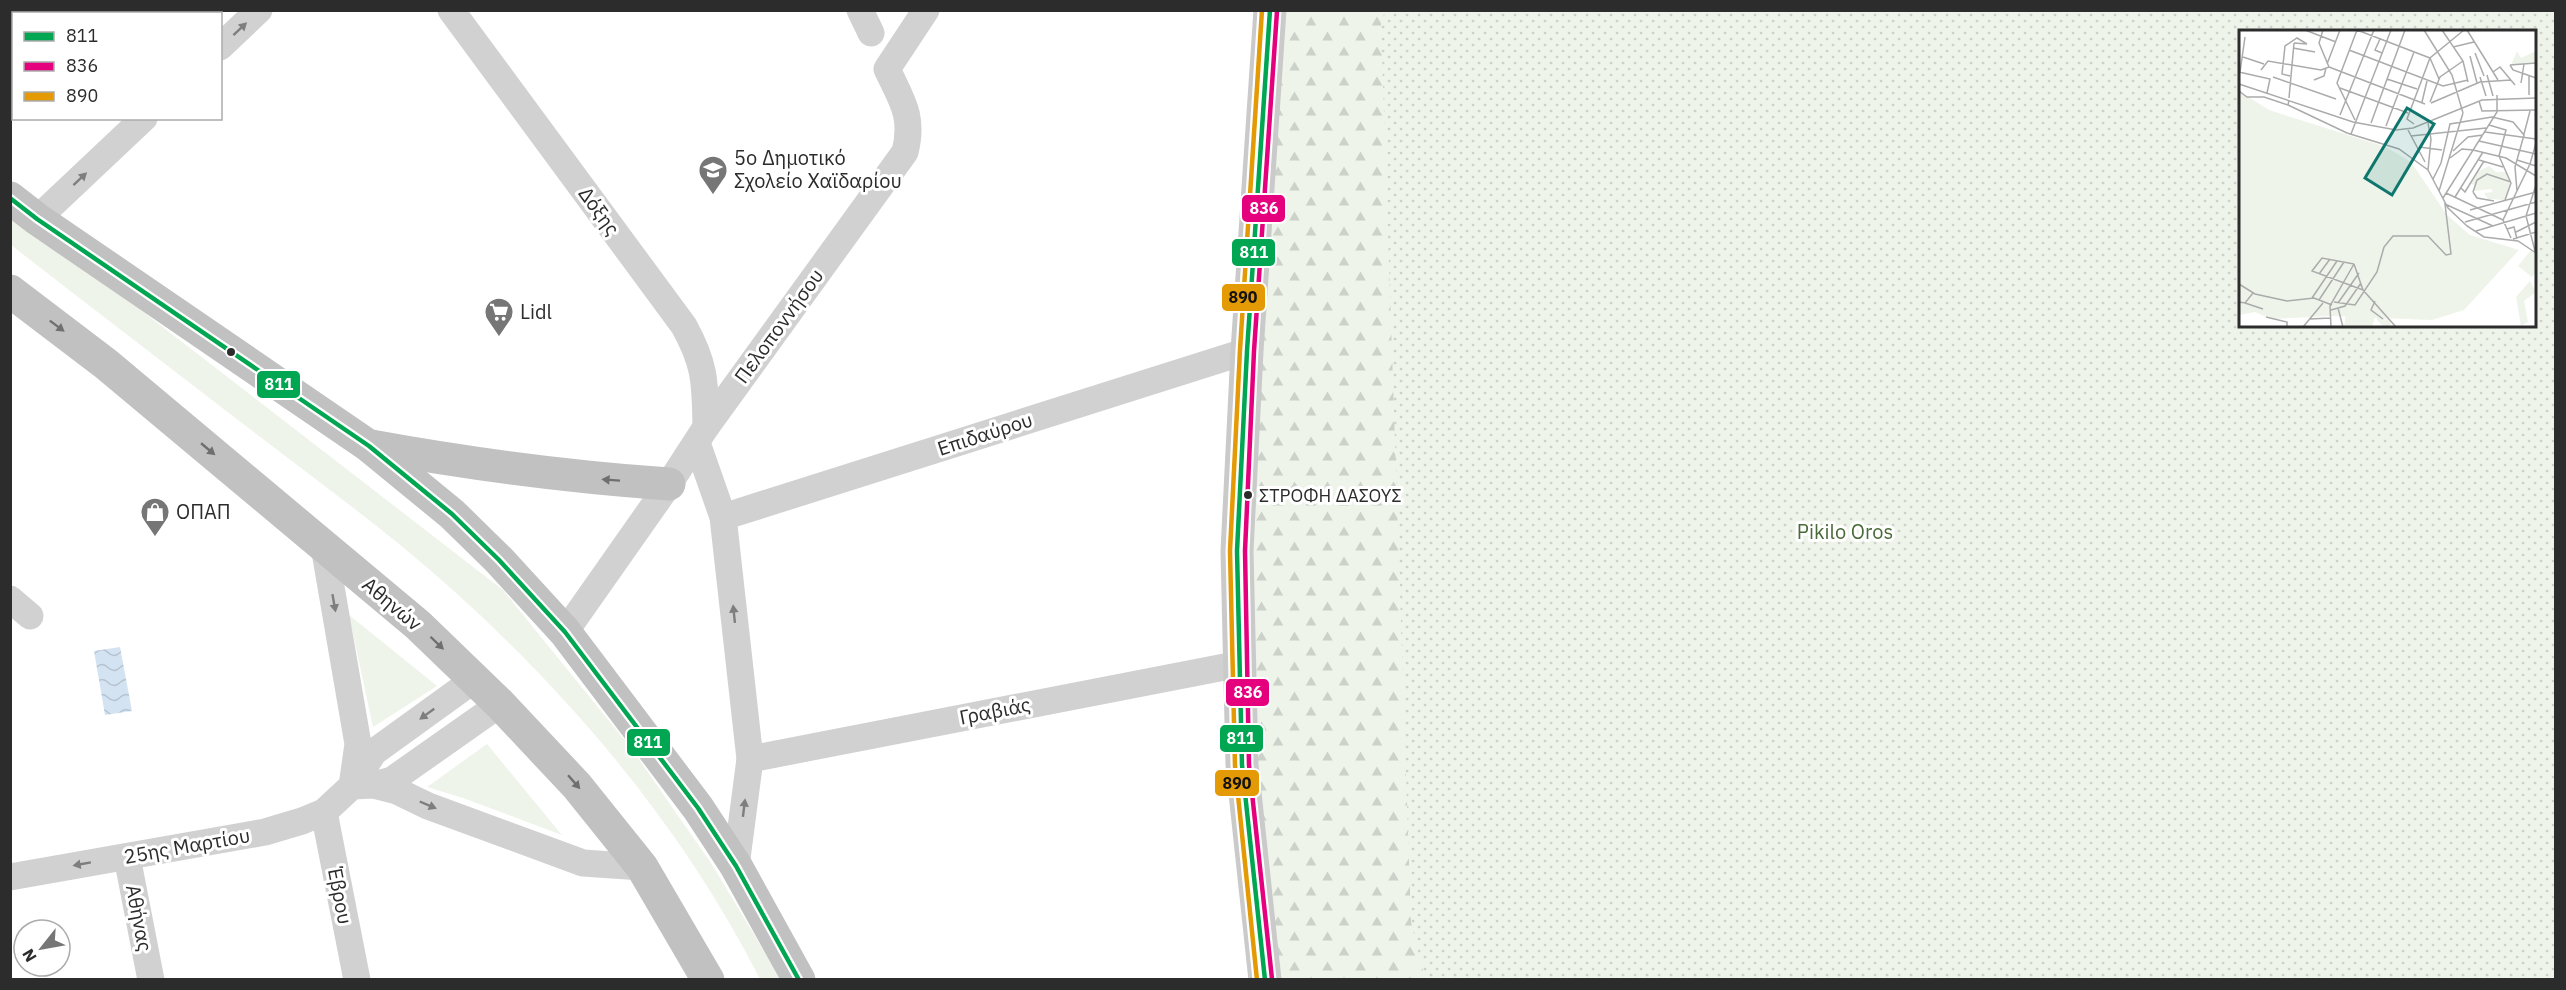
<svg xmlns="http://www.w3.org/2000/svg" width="2566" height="990" font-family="'IBM Plex Sans',sans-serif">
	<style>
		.grass { fill: #eef4ea }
		.forest { fill: url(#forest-firs) }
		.park { fill: url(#park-dots); fill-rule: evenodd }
		.water { fill: url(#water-waves) }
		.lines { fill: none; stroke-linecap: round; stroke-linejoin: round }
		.minor { stroke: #d1d1d1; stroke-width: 27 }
		.secondary { stroke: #cacaca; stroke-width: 33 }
		.trunk { stroke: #c1c1c1; stroke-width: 33 }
		.bus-1-casing { stroke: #fff; stroke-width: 9 }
		.bus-2-casing { stroke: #fff; stroke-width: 9 }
		.bus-3-casing { stroke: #fff; stroke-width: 9 }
		.bus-1 { stroke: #00a651; stroke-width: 4.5 }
		.bus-2 { stroke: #e5007d; stroke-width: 4.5 }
		.bus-3 { stroke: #e39a04; stroke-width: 4.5 }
		.oneway { fill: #7e7e7e }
		.oneway2 { fill: #6f6f6f }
		.bus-dot { fill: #2c2c2c; stroke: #fff; stroke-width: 2 }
		.labels { text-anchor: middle; stroke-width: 6; stroke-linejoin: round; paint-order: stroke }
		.bus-label { font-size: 18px; fill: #2c2c2c; stroke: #fff; text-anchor: start }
		.poi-label { font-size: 20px; fill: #2c2c2c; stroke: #fff; text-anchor: start }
		.street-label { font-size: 20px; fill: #2c2c2c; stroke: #fff }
		.park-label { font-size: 20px; fill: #496b37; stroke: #fff }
		.inset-road { fill: none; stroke: #ababab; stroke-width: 1.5 }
		.view { fill: #0f766e; fill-opacity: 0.15; stroke: #0f766e; stroke-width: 3 }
		.inset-edge { fill: none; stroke: #2c2c2c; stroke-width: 3 }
		.line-badge { stroke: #fff; stroke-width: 2 }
		.badge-label { font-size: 16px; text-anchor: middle; font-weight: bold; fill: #fff }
		.pale-badge-label { font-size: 16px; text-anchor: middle; font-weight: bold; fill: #111 }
	</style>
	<defs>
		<pattern id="forest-firs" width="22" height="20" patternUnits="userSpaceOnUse" patternTransform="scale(1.5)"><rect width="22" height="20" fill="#eef4ea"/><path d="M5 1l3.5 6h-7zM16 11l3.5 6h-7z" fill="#ccd1c9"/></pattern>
		<pattern id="park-dots" width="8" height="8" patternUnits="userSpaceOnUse" patternTransform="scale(1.5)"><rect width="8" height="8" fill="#eef4ea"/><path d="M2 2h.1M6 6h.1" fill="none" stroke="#ccd1c9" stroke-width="1.8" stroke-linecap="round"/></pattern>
		<pattern id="water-waves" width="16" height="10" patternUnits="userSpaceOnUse" patternTransform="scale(1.5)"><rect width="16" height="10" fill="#d4e3f2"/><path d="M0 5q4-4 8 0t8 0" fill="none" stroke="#b6c3d0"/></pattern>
	</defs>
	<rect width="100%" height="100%" fill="#fff"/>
	<g class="grass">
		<path d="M10 209 503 590 631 748 711 863 764 951 779 979H760C686 833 577 702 455 592 392 535 323 485 255 433 174 371 92 308 11 245Z"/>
		<path d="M349 615 437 686 373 727Z"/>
		<path d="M487 744 562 835 463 798 427 787Z"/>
	</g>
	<path class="forest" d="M1270 11H1623L2191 979H1265L1252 872 1247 351Z"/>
	<path class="park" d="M1385 11H2555V979H1425L1411 922 1381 23ZM2240 32H2534V326H2240Z"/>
	<path class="water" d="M120 647 132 711 105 715 94 651Z"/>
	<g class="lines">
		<g class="minor">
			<path d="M451 10 684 326C706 366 705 383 706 427"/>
			<path d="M860 10 871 33"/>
			<path d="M220 47 259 10"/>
			<path d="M37 219 144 118"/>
			<path d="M697 443 723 517 750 759 736 866"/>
			<path d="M723 517 1247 351"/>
			<path d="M10 599 30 616"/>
			<path d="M565 632 669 484 706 427 905 152C914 116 902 101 887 69L926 10"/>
			<path d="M475 679 374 752 352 786 373 785 392 780 500 704"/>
			<path d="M750 759 1240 664"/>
			<path d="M373 785 397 791 428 806 583 863 642 867"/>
			<path d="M324 812 357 980"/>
			<path d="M127 857 151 980"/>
			<path d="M10 877 265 832 302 821 324 812 352 786 358 744 324 546"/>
		</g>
		<path class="secondary" d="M1265 980 1242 765 1237 551 1247 351 1270 10"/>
		<g class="trunk">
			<path d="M10 198 37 219 369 446 452 514 499 560 565 632 698 808 736 866 799 980"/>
			<path d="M10 291 106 364 418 625 500 704 577 786 642 867 708 980"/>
			<path d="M371 446C470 464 569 477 669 484"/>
		</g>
		<g class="bus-1-casing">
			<g id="bus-1">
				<path d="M10 198 37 219 369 446 452 514 499 560 565 632 698 808 736 866 799 980"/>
				<path d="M1265 980 1242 765 1237 551 1247 351 1270 10"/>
			</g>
		</g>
		<g class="bus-2-casing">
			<path id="bus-2" d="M1272 979 1249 765 1245 551 1254 351 1277 11"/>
		</g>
		<g class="bus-3-casing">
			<path id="bus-3" d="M1257 980 1235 766 1230 551 1240 350 1262 10"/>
		</g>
		<use href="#bus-1" class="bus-1"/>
		<use href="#bus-2" class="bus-2"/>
		<use href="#bus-3" class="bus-3"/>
	</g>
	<defs><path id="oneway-solid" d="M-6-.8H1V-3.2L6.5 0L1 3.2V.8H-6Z" transform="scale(1.5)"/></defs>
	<g class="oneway">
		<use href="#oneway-solid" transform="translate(240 29) rotate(-43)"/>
		<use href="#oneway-solid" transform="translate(80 179) rotate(-43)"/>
		<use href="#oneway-solid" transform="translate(334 603) rotate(80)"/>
		<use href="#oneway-solid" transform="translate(734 614) rotate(-96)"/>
		<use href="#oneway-solid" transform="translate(427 714) rotate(144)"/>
		<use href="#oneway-solid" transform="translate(428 805) rotate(23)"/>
		<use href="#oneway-solid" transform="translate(744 808) rotate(-83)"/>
		<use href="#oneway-solid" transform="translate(82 864) rotate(170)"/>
	</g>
	<g class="oneway2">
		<use href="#oneway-solid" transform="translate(57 326) rotate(37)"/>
		<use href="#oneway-solid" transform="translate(208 449) rotate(40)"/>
		<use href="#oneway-solid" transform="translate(611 480) rotate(-176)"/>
		<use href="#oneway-solid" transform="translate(437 643) rotate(44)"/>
		<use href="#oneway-solid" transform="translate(574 782) rotate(49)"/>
	</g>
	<defs>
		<g id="school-pin" transform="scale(1.5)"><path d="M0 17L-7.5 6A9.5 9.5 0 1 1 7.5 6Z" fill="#767676" stroke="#fff"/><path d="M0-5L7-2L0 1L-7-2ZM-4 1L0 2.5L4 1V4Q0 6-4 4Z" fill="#fff"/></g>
		<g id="supermarket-pin" transform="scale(1.5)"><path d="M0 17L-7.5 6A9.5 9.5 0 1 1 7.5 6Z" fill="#767676" stroke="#fff"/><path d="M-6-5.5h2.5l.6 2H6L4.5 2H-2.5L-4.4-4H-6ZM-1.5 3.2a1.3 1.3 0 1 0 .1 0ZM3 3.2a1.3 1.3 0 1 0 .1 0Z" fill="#fff"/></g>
		<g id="shop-pin" transform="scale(1.5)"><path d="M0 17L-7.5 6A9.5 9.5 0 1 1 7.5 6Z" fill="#767676" stroke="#fff"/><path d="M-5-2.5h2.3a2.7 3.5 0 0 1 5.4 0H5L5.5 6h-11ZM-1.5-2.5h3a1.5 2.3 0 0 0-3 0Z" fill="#fff"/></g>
	</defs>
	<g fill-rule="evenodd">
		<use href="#school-pin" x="713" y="170"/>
		<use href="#supermarket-pin" x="499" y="312"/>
		<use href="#shop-pin" x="155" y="512"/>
	</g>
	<g class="bus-dot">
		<circle cx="231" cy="352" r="5"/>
		<circle cx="1248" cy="495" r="5"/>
	</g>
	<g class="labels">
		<g class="bus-label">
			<text x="1259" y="502">ΣΤΡΟΦΗ ΔΑΣΟΥΣ</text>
		</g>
		<g class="poi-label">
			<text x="734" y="165">5ο Δημοτικό<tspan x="734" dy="23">Σχολείο Χαϊδαρίου</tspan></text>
			<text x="520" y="319">Lidl</text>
			<text x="176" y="519">ΟΠΑΠ</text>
		</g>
		<g class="street-label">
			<text transform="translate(599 211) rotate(54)" y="7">Δόξης</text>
			<text transform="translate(779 326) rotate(-54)" y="7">Πελοποννήσου</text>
			<text transform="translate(985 434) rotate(-18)" y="7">Επιδαύρου</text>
			<text transform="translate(392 604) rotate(40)" y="7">Αθηνών</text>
			<text transform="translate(995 711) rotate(-11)" y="7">Γραβιάς</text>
			<text transform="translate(187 846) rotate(-10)" y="7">25ης Μαρτίου</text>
			<text transform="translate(340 896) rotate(79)" y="7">Έβρου</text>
			<text transform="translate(139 918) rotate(79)" y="7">Αθήνας</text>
		</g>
		<g class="park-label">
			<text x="1845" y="539">Pikilo Oros</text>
		</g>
	</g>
	<g transform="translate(2239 30)">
		<rect width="297" height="297" fill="#fff"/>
		<path d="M292 220 297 224V242L293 247 279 236Z" fill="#eef4ea"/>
		<path d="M291 251 297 262 285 271 289 292 282 296 277 267ZM123 269 128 270 129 277 133 273 141 283 144 280 149 287 143 291 150 288 152 295 145 297 138 290V281L131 279 127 285 132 288 137 284 133 297H105L108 277 115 279Z" fill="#eef4ea"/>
		<path d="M278 21 282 28 297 21V32L272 35ZM0 61 30 80 147 117 172 132 208 185 231 205 280 220 225 280 193 290 91 286 32 289 16 282 0 285ZM250 136 257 142H268L271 153 266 170 249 169 245 163 254 162 252 159 235 161 236 155 232 154 240 141Z" fill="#eef4ea"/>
		<path class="inset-road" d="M66 0 97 12M84 0 80 13 90 37M118 0 191 28M185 0 213 45 224 83M203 0 224 31 229 52M228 0 259 50M141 9 136 20 143 23M214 17 235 12M54 18 76 22M110 20 204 56 229 50M236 23 245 46M231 26 238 53M4 27 25 34M191 28 200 49M88 34 101 0M271 35 274 40 297 48M271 35 297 33M90 37 186 74M22 40 29 31 82 40 90 37M0 42 31 49 28 63M1 42 6 7M254 42 261 37 276 55M248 45 254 66M290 45V65M51 46 43 44 46 16 58 8 68 14 55 13M34 47 97 69M241 47 247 66M148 49 178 59M75 50 85 46 87 38M282 53 285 34M0 54 114 92 157 100 174 98 243 70 297 68M101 58 169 83M0 61 8 67H25L49 75M50 68 55 13M50 70 49 75 108 103 160 119 189 140 209 178 228 196 245 207 279 211 297 223M240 71 243 81 297 80M183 72 188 51M191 72 201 47 224 31M192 73 241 52 272 50M101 85 135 0M116 90 98 53 118 0M132 93 166 0M175 94 168 89 191 28 225 0M250 95 267 100 260 126M147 96 175 22M169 100 186 132M246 102 297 109M112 104 152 0M285 104 291 81M172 106 247 98M240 111 297 124M180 117 203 120M214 121 229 107 244 105M260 126 272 153 266 170M211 128 223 119 234 120 267 128 297 146M240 130 264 137M278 130 297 136M189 140 192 109 189 93M194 149 202 133 211 94 253 87 274 92 285 105 276 137 278 161M222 158 226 162 245 131M200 161 224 83M234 162 238 150 248 144 272 152M234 162 238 168 255 171M207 163 264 190M216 167 244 122M204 168 258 82V65M231 180 297 162M287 186 296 221M287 186 297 155M226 192 297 172M268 199 275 197 278 209M237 201 297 183M277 202 297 192M272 208 264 190 291 134 297 113M274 209 297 202M115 234 83 228 73 241 124 260M115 234 124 260 157 297M80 244 91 229M0 254 16 264 48 271 75 268 93 275M73 268 98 231M80 270 105 232M136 271 132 280 144 289M0 272 6 273 14 263M95 272 116 275 138 242 145 217 154 206H189L207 225 212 224 206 174 254 196M6 273 24 279M99 273 120 243M99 278 104 297M92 280 106 276 122 253M27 287 48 292V297M70 289 92 288M64 297 84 273M92 297 91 276 115 234"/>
		<path class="view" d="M168 78 195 94 153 165 126 148Z"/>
		<rect width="297" height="297" class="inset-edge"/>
	</g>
	<g class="line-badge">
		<rect x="1241" y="194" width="45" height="29" rx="6" fill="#e5007d"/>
		<rect x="1231" y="238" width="45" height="29" rx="6" fill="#00a651"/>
		<rect x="1221" y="283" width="45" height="29" rx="6" fill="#e39a04"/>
		<rect x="256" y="370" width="45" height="29" rx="6" fill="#00a651"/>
		<rect x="1225" y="678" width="45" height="29" rx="6" fill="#e5007d"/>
		<rect x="1219" y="724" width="45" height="29" rx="6" fill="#00a651"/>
		<rect x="626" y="728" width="45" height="29" rx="6" fill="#00a651"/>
		<rect x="1214" y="769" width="46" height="28" rx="6" fill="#e39a04"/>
	</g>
	<g class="badge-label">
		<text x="1264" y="214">836</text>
		<text x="1254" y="258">811</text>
		<text x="279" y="390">811</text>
		<text x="1248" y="698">836</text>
		<text x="1241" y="744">811</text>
		<text x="648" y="748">811</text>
	</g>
	<g class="pale-badge-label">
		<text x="1243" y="303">890</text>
		<text x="1237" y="789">890</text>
	</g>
	<rect width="2566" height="990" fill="none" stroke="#2c2c2c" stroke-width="24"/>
	<rect x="12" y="12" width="210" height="108" fill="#ffffff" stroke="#ababab" stroke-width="1.5"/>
	<rect x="24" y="32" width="30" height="9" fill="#00a651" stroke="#ababab" stroke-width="1.5"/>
	<text x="66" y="42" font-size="18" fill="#2c2c2c">811</text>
	<rect x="24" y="62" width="30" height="9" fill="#e5007d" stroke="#ababab" stroke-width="1.5"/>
	<text x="66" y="72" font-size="18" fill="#2c2c2c">836</text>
	<rect x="24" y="92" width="30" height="9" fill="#e39a04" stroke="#ababab" stroke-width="1.5"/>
	<text x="66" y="102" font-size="18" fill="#2c2c2c">890</text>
	<g transform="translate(42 948) rotate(239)"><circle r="28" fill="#ffffff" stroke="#ababab" stroke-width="1.5"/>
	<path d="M0-4.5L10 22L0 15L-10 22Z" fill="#767676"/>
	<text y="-9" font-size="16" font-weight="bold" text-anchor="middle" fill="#2c2c2c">N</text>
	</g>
</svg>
